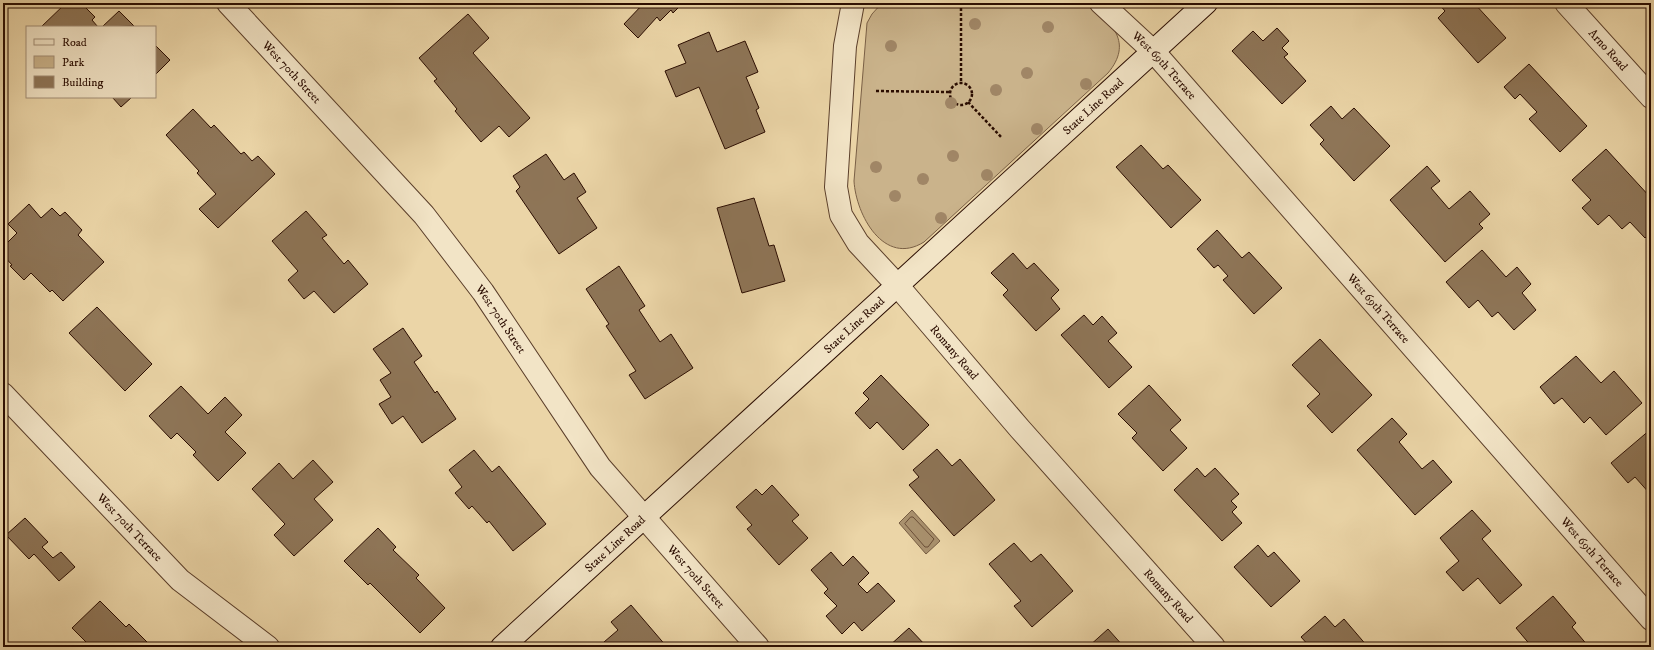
<svg xmlns="http://www.w3.org/2000/svg" width="1654" height="650" font-family="'IM FELL DW Pica',serif">
	<style>
		.green { fill: #cab38b; stroke: #7a6046 }
		.water { fill: #a9916e; stroke: #765c42 }
		.lines { fill: none; stroke-linecap: round; stroke-linejoin: round }
		.shore { stroke: #6a4e37; stroke-width: 1 }
		.building { fill: #8e7557; stroke: #2a0c00 }
		.street-casing { stroke: #5a3e2a; stroke-width: 24 }
		.secondary-casing { stroke: #2a0c00; stroke-width: 24 }
		.path { stroke: #2a0c00; stroke-width: 2.5; stroke-dasharray: 3 2; stroke-linecap: butt }
		.street { stroke: #f2e4c6; stroke-width: 22 }
		.secondary { stroke: #f2e4c6; stroke-width: 22 }
		.tree { fill: #a08666 }
		.labels { text-anchor: middle; stroke-width: 3; stroke-linejoin: round; paint-order: stroke }
		.street-label { font-size: 12px; fill: #2a0c00; stroke: #f2e4c6 }
	</style>
	<rect width="100%" height="100%" fill="#ebd5a7"/>
	<filter id="stains"><feTurbulence type="fractalNoise" baseFrequency=".005" numOctaves="4"/><feColorMatrix values="0 0 0 0 .2 0 0 0 0 .09 0 0 0 0 .02 0 0 0 .5 -.17"/></filter>
	<radialGradient id="worn" r=".72"><stop offset=".6" stop-color="#630" stop-opacity="0"/><stop offset="1" stop-color="#630" stop-opacity=".3"/></radialGradient>
	<path class="green" d="M882 3H1085C1113 22 1133 43 1108 73L924 242C884 267 856 215 854 181L867 23 872 14Z"/>
	<path class="water" d="M912 510 940 541 926 554 899 523Z"/>
	<g class="lines">
		<path class="shore" d="M911 517H913L934 539 928 547H925L905 524Z"/>
	</g>
	<g class="building">
		<path d="M66 3H81L95 17 92 20 98 27H41Z"/>
		<path d="M644 3H683L673 13 671 10 660 21 657 17 638 38 624 24Z"/>
		<path d="M1438 3H1474L1506 38 1478 63 1438 18 1445 11Z"/>
		<path d="M119 11 134 26 102 27Z"/>
		<path d="M468 14 489 38 473 53 530 118 509 137 499 126 481 142 455 111 457 109 434 81 437 79 419 58Z"/>
		<path d="M1277 28 1289 41 1282 48 1288 54 1284 57 1306 81 1282 104 1232 51 1253 31 1263 41Z"/>
		<path d="M709 32 717 52 745 41 758 72 746 77 759 108 756 110 765 132 725 149 699 87 676 97 665 71 686 63 678 45Z"/>
		<path d="M155 45 170 60 155 75Z"/>
		<path d="M1529 64 1587 126 1560 152 1529 119 1537 112 1520 94 1515 99 1504 87Z"/>
		<path d="M112 97H132L121 107Z"/>
		<path d="M1331 106 1342 119 1354 108 1390 146 1354 181 1320 144 1324 140 1310 125Z"/>
		<path d="M193 109 211 128 214 125 241 154 244 152 252 161 258 156 275 174 218 228 199 209 216 194 197 173 199 171 166 135Z"/>
		<path d="M1141 145 1163 169 1168 165 1201 200 1171 228 1116 167Z"/>
		<path d="M1606 149 1651 198V232L1645 238 1630 222 1622 229 1609 215 1598 225 1582 208 1591 200 1572 180Z"/>
		<path d="M546 154 564 180 574 173 586 192 577 198 597 228 559 254 516 191 520 187 513 176Z"/>
		<path d="M1427 166 1440 181 1431 188 1449 209 1470 191 1490 214 1479 224 1483 228 1445 262 1390 200Z"/>
		<path d="M754 198 769 246 774 245 785 281 742 293 717 208Z"/>
		<path d="M29 204 41 218 52 208 60 216 65 212 82 230 78 235 104 262 63 301 52 290 50 292 31 273 24 280 10 266 12 265 3 255V247L17 233 8 224Z"/>
		<path d="M306 211 327 235 322 238 344 264 348 260 368 284 334 313 314 291 304 299 288 280 298 271 272 241Z"/>
		<path d="M1217 230 1242 258 1249 252 1282 288 1254 314 1223 280 1228 276 1218 265 1214 268 1197 249Z"/>
		<path d="M1482 250 1506 277 1517 267 1531 284 1522 293 1536 310 1514 330 1498 312 1492 317 1478 300 1469 308 1446 282Z"/>
		<path d="M1013 253 1027 269 1034 263 1059 290 1051 298 1060 309 1036 331 1003 295 1008 290 991 273Z"/>
		<path d="M619 266 645 306 639 310 660 342 671 334 693 368 645 399 629 375 636 371 606 326 609 324 586 289Z"/>
		<path d="M97 307 152 364 125 391 69 333Z"/>
		<path d="M1084 315 1093 325 1102 316 1117 333 1108 341 1132 367 1109 388 1061 335Z"/>
		<path d="M403 328 422 356 414 362 435 393 437 391 456 419 422 443 403 416 392 424 379 404 391 397 380 380 391 373 373 349Z"/>
		<path d="M1320 339 1372 395 1332 433 1307 406 1320 394 1292 365Z"/>
		<path d="M1576 356 1601 383 1614 371 1642 403 1606 435 1590 417 1584 423 1562 398 1554 404 1540 387Z"/>
		<path d="M881 375 929 425 903 450 877 422 870 429 855 413 869 399 863 393Z"/>
		<path d="M1149 385 1181 420 1170 430 1187 448 1163 471 1132 438 1137 433 1118 414Z"/>
		<path d="M181 386 208 414 225 397 242 415 225 432 246 453 218 481 193 455 196 452 177 433 171 439 149 416Z"/>
		<path d="M1392 418 1407 434 1399 442 1422 469 1433 460 1452 482 1415 515 1357 450Z"/>
		<path d="M1651 429V495L1635 477 1628 483 1611 463Z"/>
		<path d="M937 449 952 466 960 459 995 500 954 536 909 485 919 477 913 470Z"/>
		<path d="M474 450 492 472 499 466 546 524 513 551 489 521 487 523 472 506 469 509 455 493 462 487 449 470Z"/>
		<path d="M313 460 333 482 314 499 333 520 294 556 274 535 285 524 252 489 279 463 293 479Z"/>
		<path d="M1197 468 1205 477 1215 468 1239 494 1231 501 1237 507 1232 512 1242 523 1222 541 1174 490Z"/>
		<path d="M772 485 799 515 792 521 808 538 779 565 747 529 752 525 736 507 756 489 762 495Z"/>
		<path d="M1472 510 1491 531 1482 539 1522 585 1500 604 1478 578 1463 591 1446 572 1459 561 1440 538Z"/>
		<path d="M25 518 48 542 42 547 53 558 61 552 75 567 59 581 34 554 29 559 6 535Z"/>
		<path d="M378 528 396 547 393 550 419 575 416 578 445 608 420 633 370 583 368 585 344 561Z"/>
		<path d="M1014 543 1031 562 1041 554 1073 591 1032 627 1014 606 1021 601 989 564Z"/>
		<path d="M1258 545 1268 557 1274 552 1300 581 1271 607 1234 567Z"/>
		<path d="M831 552 843 566 853 556 869 573 858 584 867 593 878 583 895 601 862 631 854 622 842 634 826 616 837 606 824 593 828 589 811 570Z"/>
		<path d="M1553 596 1576 623 1572 627 1589 647H1532L1516 628Z"/>
		<path d="M100 601 126 627 129 624 151 646 91 647 72 628Z"/>
		<path d="M631 605 667 647H609L604 642 618 630 611 622Z"/>
		<path d="M1325 616 1335 627 1344 619 1368 647H1310L1301 637Z"/>
		<path d="M909 628 927 647H888Z"/>
		<path d="M1108 629 1124 647H1088Z"/>
	</g>
	<g class="lines">
		<g class="street-casing">
			<g id="street">
				<path id="s1" d="M228 3 424 215 483 292 600 467 758 647"/>
				<path id="s2" d="M853 3 845 46 836 187 841 215 858 243 897 285 1020 429 1214 647"/>
				<path id="s3" d="M1101 3 1154 52 1651 619"/>
				<path id="s4" d="M1566 3 1651 97"/>
				<path id="s5" d="M3 394 180 580 268 647"/>
			</g>
		</g>
		<g class="secondary-casing">
			<g id="secondary">
				<path id="s6" d="M502 647 1206 3"/>
			</g>
		</g>
		<g class="path">
			<path d="M961 3V84"/>
			<circle cx="961" cy="94" r="11"/>
			<path d="M876 91 950 92"/>
			<path d="M968 102 1002 138"/>
		</g>
		<use href="#street" class="street"/>
		<use href="#secondary" class="secondary"/>
	</g>
	<g class="tree">
		<circle cx="975" cy="24" r="6"/>
		<circle cx="1048" cy="27" r="6"/>
		<circle cx="891" cy="46" r="6"/>
		<circle cx="1027" cy="73" r="6"/>
		<circle cx="1086" cy="84" r="6"/>
		<circle cx="996" cy="90" r="6"/>
		<circle cx="951" cy="103" r="6"/>
		<circle cx="1037" cy="129" r="6"/>
		<circle cx="953" cy="156" r="6"/>
		<circle cx="876" cy="167" r="6"/>
		<circle cx="987" cy="175" r="6"/>
		<circle cx="923" cy="179" r="6"/>
		<circle cx="895" cy="196" r="6"/>
		<circle cx="941" cy="218" r="6"/>
	</g>
	<g class="labels">
		<g class="street-label">
			<text dy="4" stroke="none"><textPath href="#s4" startOffset="63">Arno Road</textPath></text>
			<text dy="4" stroke="none"><textPath href="#s3" startOffset="89">West 69th Terrace</textPath></text>
			<text dy="4" stroke="none"><textPath href="#s1" startOffset="94">West 70th Street</textPath></text>
			<text dy="4" stroke="none"><textPath href="#s6" startOffset="801">State Line Road</textPath></text>
			<text dy="4" stroke="none"><textPath href="#s3" startOffset="413">West 69th Terrace</textPath></text>
			<text dy="4" stroke="none"><textPath href="#s1" startOffset="418">West 70th Street</textPath></text>
			<text dy="4" stroke="none"><textPath href="#s6" startOffset="477">State Line Road</textPath></text>
			<text dy="4" stroke="none"><textPath href="#s2" startOffset="392">Romany Road</textPath></text>
			<text dy="4" stroke="none"><textPath href="#s5" startOffset="184">West 70th Terrace</textPath></text>
			<text dy="4" stroke="none"><textPath href="#s6" startOffset="153">State Line Road</textPath></text>
			<text dy="4" stroke="none"><textPath href="#s3" startOffset="737">West 69th Terrace</textPath></text>
			<text dy="4" stroke="none"><textPath href="#s1" startOffset="742">West 70th Street</textPath></text>
			<text dy="4" stroke="none"><textPath href="#s2" startOffset="716">Romany Road</textPath></text>
		</g>
	</g>
	<rect width="1654" height="650" fill="none" stroke="#ebd5a7" stroke-width="16"/>
	<rect x="4" y="4" width="1646" height="642" fill="none" stroke="#2a0c00" stroke-width="2"/>
	<rect x="8" y="8" width="1638" height="634" fill="none" stroke="#2a0c00"/>
	<rect x="26" y="26" width="130" height="72" fill="#f2e4c6" stroke="#a28e77"/>
	<rect x="34" y="39" width="20" height="6" fill="#f2e4c6" stroke="#a28e77"/>
	<text x="62" y="46" font-size="12" fill="#2a0c00">Road</text>
	<rect x="34" y="56" width="20" height="12" fill="#cab38b" stroke="#a28e77"/>
	<text x="62" y="66" font-size="12" fill="#2a0c00">Park</text>
	<rect x="34" y="76" width="20" height="12" fill="#8e7557" stroke="#a28e77"/>
	<text x="62" y="86" font-size="12" fill="#2a0c00">Building</text>
	<rect width="100%" height="100%" filter="url(#stains)"/>
	<rect width="100%" height="100%" fill="url(#worn)"/>
</svg>
